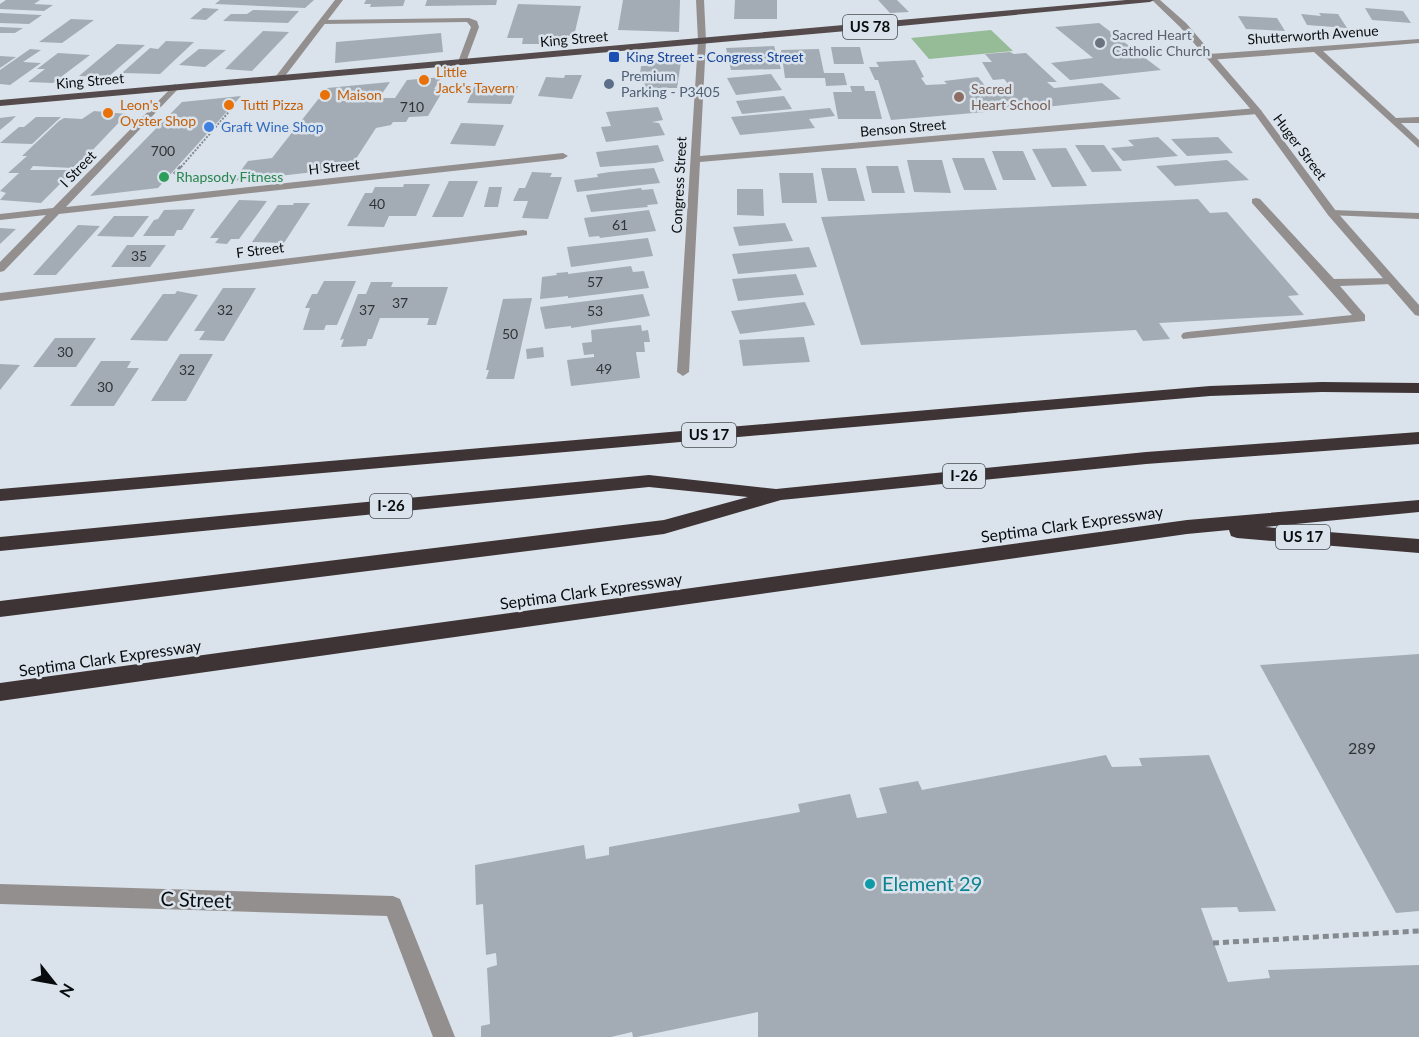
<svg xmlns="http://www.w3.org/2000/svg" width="1419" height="1037" font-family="Lato,sans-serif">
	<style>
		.green { fill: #96bb97 }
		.building { fill: #a3acb4 }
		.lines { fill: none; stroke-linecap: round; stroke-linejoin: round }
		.path-far2 { stroke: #848a90; stroke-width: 2; stroke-dasharray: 2 1.5; stroke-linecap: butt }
		.path-far1 { stroke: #848a90; stroke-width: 3; stroke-dasharray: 4 2; stroke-linecap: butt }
		.path { stroke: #848a90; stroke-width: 5; stroke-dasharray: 6 4; stroke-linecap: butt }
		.service { fill: #948f8f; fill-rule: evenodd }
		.minor { fill: #948f8f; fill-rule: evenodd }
		.tertiary { fill: #948f8f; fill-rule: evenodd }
		.primary { fill: #554b4c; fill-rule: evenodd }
		.motorway { fill: #3f3435; fill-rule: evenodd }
		.worship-dot { fill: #6b7280; stroke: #dae3eb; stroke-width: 2 }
		.transit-dot { fill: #1a4fb4; stroke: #dae3eb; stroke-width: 2 }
		.food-dot { fill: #e8710a; stroke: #dae3eb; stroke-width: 2 }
		.service-dot { fill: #5c6f8a; stroke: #dae3eb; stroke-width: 2 }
		.education-dot { fill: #8d6e63; stroke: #dae3eb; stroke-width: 2 }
		.shop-dot { fill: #3f7fe0; stroke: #dae3eb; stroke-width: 2 }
		.leisure-dot { fill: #2e9e5b; stroke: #dae3eb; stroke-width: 2 }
		.culture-dot { fill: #0f9aa8; stroke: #dae3eb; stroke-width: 2 }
		.labels { text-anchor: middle; stroke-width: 5; stroke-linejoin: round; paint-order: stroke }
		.far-worship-label { font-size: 14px; fill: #5b616d; stroke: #dae3eb; text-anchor: start }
		.far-street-label { font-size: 14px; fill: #090c0e; stroke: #dae3eb }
		.far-transit-label { font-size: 14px; fill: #164399; stroke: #dae3eb; text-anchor: start }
		.far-food-label { font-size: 14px; fill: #c56008; stroke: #dae3eb; text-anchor: start }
		.far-service-label { font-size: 14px; fill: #4e5e75; stroke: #dae3eb; text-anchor: start }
		.far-education-label { font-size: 14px; fill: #785e54; stroke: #dae3eb; text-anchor: start }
		.number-label { font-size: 14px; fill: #303438 }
		.far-shop-label { font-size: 14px; fill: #366cbe; stroke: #dae3eb; text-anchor: start }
		.far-leisure-label { font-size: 14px; fill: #27864d; stroke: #dae3eb; text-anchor: start }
		.shield { fill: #dae3eb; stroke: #484c50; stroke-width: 1.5 }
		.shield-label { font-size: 15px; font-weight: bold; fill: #090c0e }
		.street-label { font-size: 16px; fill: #090c0e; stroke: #dae3eb }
		.near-number-label { font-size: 16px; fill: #303438 }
		.near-culture-label { font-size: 20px; fill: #0d838f; stroke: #dae3eb; text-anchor: start }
		.near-street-label { font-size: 20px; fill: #090c0e; stroke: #dae3eb }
	</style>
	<rect width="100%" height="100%" fill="#dae3eb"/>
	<path class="green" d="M991 30 1013 51 929 59 911 38Z"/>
	<g class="building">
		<path d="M6 0H40L34 4 53 5 44 11 0 9V4Z"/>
		<path d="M220 0H314L305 8 215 4Z"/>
		<path d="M366 0H405L403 6 370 7 371 4H364Z"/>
		<path d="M427 0H497L496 5 425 6Z"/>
		<path d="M623 0H680L679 32 618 30Z"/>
		<path d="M735 0H777V19H734Z"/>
		<path d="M878 0H897L909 12 890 13Z"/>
		<path d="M518 4 581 6 574 36H565L563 44H522L523 38H507Z"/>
		<path d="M203 8 219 9 206 20 190 19Z"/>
		<path d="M1365 8 1403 11 1411 23 1372 20Z"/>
		<path d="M253 10 299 11 288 23 223 21 231 14H247Z"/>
		<path d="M0 13 42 15 29 24 0 23Z"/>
		<path d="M1319 13 1338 14 1347 28 1307 25 1301 14 1321 16Z"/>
		<path d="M1238 16 1277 18 1285 31 1246 29Z"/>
		<path d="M71 19 94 20 62 43 39 42Z"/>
		<path d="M1099 23 1161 70 1070 80 1051 63 1093 58 1055 27Z"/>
		<path d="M0 27 23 28 15 33H0Z"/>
		<path d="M263 31 289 32 252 71 225 69Z"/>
		<path d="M441 33 443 52 335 63 336 42Z"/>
		<path d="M166 41 194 42 160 74 122 73 150 48 158 49Z"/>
		<path d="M117 44 145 45 108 77 79 76Z"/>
		<path d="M774 46 781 69 731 70 726 48Z"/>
		<path d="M831 47H860L864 64H834Z"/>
		<path d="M30 49 41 50 23 62 41 63 10 85 0 84V70Z"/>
		<path d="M199 49 226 50 205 67 179 65Z"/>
		<path d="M819 49 824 73H844L847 85 826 86 825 78H785L781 50Z"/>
		<path d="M1010 52 1014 54 1026 53 1057 82H1047L1054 88 1102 83 1121 99 1045 107 1046 110 1037 111 1033 108 891 120 878 80H875L869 67H879L876 62 915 60 924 77 921 78 926 85 947 84 944 81 978 77 986 87 1007 85H1009L1004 79 993 80 982 62H992L985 54Z"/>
		<path d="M58 53 90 55 53 83 28 82 45 69H37Z"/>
		<path d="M0 56 16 57 0 68Z"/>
		<path d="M646 62H681L677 88H645L644 75H640L641 66H646Z"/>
		<path d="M771 74 782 90 736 95 727 78Z"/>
		<path d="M565 75H582L572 99 538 96 546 77 564 78Z"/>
		<path d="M442 77 434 89H444L428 116 409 117 406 122H393L391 125 376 128 350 168 233 181 248 161 272 158 327 88 390 82 379 98H395L407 80Z"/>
		<path d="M475 85 497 86H518L511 104 467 103Z"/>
		<path d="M850 86H864L865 91H875L882 119H838L833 92H852Z"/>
		<path d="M241 96 158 188 90 196 182 102Z"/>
		<path d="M784 96 792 109 742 114 736 101Z"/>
		<path d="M658 107 663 120 652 122 659 123 665 135 606 142 601 127 611 126 606 112Z"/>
		<path d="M830 108 835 116 809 119 815 128 740 135 731 117Z"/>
		<path d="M94 111 127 114 86 157 72 168 33 166 30 170H74L41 203 0 200 6 193 0 191 19 173H8L27 156H22L59 121 64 118 82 119Z"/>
		<path d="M16 116 11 121 0 130V118Z"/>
		<path d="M36 117H61L32 144 0 143 19 127H24Z"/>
		<path d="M461 123 483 124 504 125 495 146 450 144Z"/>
		<path d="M1158 137 1178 156 1123 161 1111 148 1134 146 1128 140Z"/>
		<path d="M1218 137 1233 153 1187 156 1171 139Z"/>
		<path d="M658 145 664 161 655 163 600 167 596 152Z"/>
		<path d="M1075 145H1104L1122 171 1092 172Z"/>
		<path d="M1066 148 1087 186 1052 187 1032 149Z"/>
		<path d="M992 151H1023L1036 180H1003Z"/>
		<path d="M952 158H984L997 190H964Z"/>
		<path d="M907 160H942L951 193 914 192Z"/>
		<path d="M1227 160 1249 180 1175 186 1156 166Z"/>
		<path d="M866 166H898L905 193H872Z"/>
		<path d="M654 168 660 183 577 192 574 180 598 177 597 174 610 172Z"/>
		<path d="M821 168H856L865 201H828Z"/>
		<path d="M532 172 552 173 550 177H562L548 219 522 218 528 201H513L519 188H525Z"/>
		<path d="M779 173H813L817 203H782Z"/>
		<path d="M449 181H478L463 217H432Z"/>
		<path d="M404 184H430L416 216H389L384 227 347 226 365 193H372L375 187H403Z"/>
		<path d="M489 187H502L498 207H484Z"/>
		<path d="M641 188 642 190 653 189 658 204 647 205 648 207 591 212 586 195Z"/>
		<path d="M737 189H763L764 216 737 215Z"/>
		<path d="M1198 199 1210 213 1227 212 1299 295 1288 296 1304 315 1159 323 1170 339 1143 341 1136 330 861 345 821 217Z"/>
		<path d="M239 200 267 201 239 239H231L227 244 215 243 219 238H210Z"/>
		<path d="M294 203H310L284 243 252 242 278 205H293Z"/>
		<path d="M195 209 182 230H177L174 236H143L154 220 158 219 164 210Z"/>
		<path d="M649 210 656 231 600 238 599 236 589 237 584 218Z"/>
		<path d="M114 216H149L133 237 97 236Z"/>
		<path d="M785 223 793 241 739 246 733 227Z"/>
		<path d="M78 225 100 226 56 275H33Z"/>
		<path d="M0 228 16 229 0 244Z"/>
		<path d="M648 238 653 256 571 267 567 247Z"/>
		<path d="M127 245H166L150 267H111Z"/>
		<path d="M809 247 817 267 738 274 732 254Z"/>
		<path d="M631 266 633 272 644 271 649 288 568 298V296L540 299 542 277 557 275 556 273 568 272V274Z"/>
		<path d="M796 274 804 295 738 301 732 279Z"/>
		<path d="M324 281H356L337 325H326L324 330H303L310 308H305L312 294H317Z"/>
		<path d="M371 282H393L391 287H448L436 325H427L429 318H380L372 339H368L366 346 341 347 344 339 340 340 358 294H366Z"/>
		<path d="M223 288H256L224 341 199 340 205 331H194Z"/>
		<path d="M177 291 198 295 167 341 130 340 163 294H175Z"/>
		<path d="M643 294 650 316 571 328V326L545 329 540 307Z"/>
		<path d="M532 298 514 379H486L489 370H486L503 299Z"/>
		<path d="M805 302 815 325 740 334 731 311Z"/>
		<path d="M641 325 642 331 648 330 650 342H644L645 352H636L640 378 571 386 567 360 594 357V354L584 355 582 343 592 342 591 330Z"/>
		<path d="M804 337 810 362 743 366 739 340Z"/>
		<path d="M55 338H96L76 367H33Z"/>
		<path d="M543 347 544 357 527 359 526 349Z"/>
		<path d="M180 354H213L186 401H151Z"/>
		<path d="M101 361H131L127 368H139L114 406H70Z"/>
		<path d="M0 364 20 365 0 390Z"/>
		<path d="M1419 654V911L1396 913 1260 665Z"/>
		<path d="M1106 755 1112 767 1142 766 1139 758 1209 755 1276 911 1239 912 1237 907 1201 908 1228 982 1270 978 1268 970 1419 965V1037H758V1012L637 1037H633L632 1032 611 1037H481V1026L490 1024 487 968 497 965 496 953 486 955 483 904 476 905 475 865 584 845 586 859 609 855V847L800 812 798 804 850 794 857 818 887 813 879 788 918 781 922 790Z"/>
	</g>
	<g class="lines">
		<path class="path-far2" d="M181 167 233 107"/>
		<path class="path-far1" d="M174 174 182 165"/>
		<path class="path" d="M1213 943 1419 931"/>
		<g class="service">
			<path d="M469 18 477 21 479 27 466 62 462 65 458 62 471 27 467 22 324 24 320 22 324 20Z"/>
			<path d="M1256 198 1260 199 1334 279 1392 278 1398 281 1392 284 1340 286 1365 315V321L1183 339 1181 336 1183 333 1187 332 1352 315 1252 203V199Z"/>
			<path d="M0 884 393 896 400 899 455 1037H433L387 916 0 904Z"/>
		</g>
		<g class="minor">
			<path d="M335 0H343L282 80H276V76Z"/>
			<path d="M696 0H704L706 41 700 156 1257 108 1262 111 1257 114 700 162 689 372 683 376 677 372 698 41Z"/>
			<path d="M1419 39V43L1323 51 1396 118 1419 117V123H1401L1419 140V148L1314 52 1209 60 1205 57 1209 54Z"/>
			<path d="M175 84 179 87 178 89 66 207 563 153 568 156 563 159 59 214 4 271 0 272V262L46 215 0 220V214L53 208Z"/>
			<path d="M1332 210 1419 213V219L1328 215V211Z"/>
			<path d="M523 230 527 231V235L0 301V293Z"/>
		</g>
		<path class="tertiary" d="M1152 0H1160L1186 23 1260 109 1336 211 1419 305V316L1415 315 1328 215 1254 113 1180 27Z"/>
		<path class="primary" d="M1126 0H1154L1150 2 858 30 0 106V100Z"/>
		<g class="motorway">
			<path d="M1322 382 1419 383V393L1322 392 1210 396 0 501V489L1210 386Z"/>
			<path d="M1419 432V444L1146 464 781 500 664 534 0 617V601L664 520 748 497 649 487 0 551V537L649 475 776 489 1146 452Z"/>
			<path d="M1419 500V512L1265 527 1419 539V553L1237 538 1231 536 1229 530 1187 534 0 701V683L1187 520Z"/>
		</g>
	</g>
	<circle class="worship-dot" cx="1100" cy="43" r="6"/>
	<rect class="transit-dot" x="608" y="51" width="12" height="12" rx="3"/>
	<g class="food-dot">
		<circle cx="424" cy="80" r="6"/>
		<circle cx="325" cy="95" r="6"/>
		<circle cx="229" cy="105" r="6"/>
		<circle cx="108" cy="113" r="6"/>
	</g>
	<circle class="service-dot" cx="609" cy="84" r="6"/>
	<circle class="education-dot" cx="959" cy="97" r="6"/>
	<circle class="shop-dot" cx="209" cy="127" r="6"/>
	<circle class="leisure-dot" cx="164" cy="177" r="6"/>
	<circle class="culture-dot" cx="870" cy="884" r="6"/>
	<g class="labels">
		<g class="far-worship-label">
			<text x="1112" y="40">Sacred Heart<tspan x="1112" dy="16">Catholic Church</tspan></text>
		</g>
		<g class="far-street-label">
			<text transform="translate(1313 35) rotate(-4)" y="5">Shutterworth Avenue</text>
			<text transform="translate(574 39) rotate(-5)" y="5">King Street</text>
			<text transform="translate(90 81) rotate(-5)" y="5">King Street</text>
			<text transform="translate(903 128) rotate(-5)" y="5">Benson Street</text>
			<text transform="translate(1300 147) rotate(53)" y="5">Huger Street</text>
			<text transform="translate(334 167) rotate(-6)" y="5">H Street</text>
			<text transform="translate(78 169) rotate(-46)" y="5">I Street</text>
			<text transform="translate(679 185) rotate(-87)" y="5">Congress Street</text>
			<text transform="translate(260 250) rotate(-7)" y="5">F Street</text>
		</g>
		<g class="far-transit-label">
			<text x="626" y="62">King Street - Congress Street</text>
		</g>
		<g class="far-food-label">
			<text x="436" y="77">Little<tspan x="436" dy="16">Jack's Tavern</tspan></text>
			<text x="337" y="100">Maison</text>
			<text x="120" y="110">Leon's<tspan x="120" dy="16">Oyster Shop</tspan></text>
			<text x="241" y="110">Tutti Pizza</text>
		</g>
		<g class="far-service-label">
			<text x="621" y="81">Premium<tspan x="621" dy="16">Parking - P3405</tspan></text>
		</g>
		<g class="far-education-label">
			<text x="971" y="94">Sacred<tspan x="971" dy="16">Heart School</tspan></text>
		</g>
		<g class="number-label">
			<text x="412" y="112">710</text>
			<text x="163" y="156">700</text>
			<text x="377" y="209">40</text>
			<text x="620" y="230">61</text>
			<text x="139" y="261">35</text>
			<text x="595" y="287">57</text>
			<text x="400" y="308">37</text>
			<text x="225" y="315">32</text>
			<text x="367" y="315">37</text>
			<text x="595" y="316">53</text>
			<text x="510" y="339">50</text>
			<text x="65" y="357">30</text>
			<text x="604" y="374">49</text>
			<text x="187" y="375">32</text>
			<text x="105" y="392">30</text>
		</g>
		<g class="far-shop-label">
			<text x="221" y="132">Graft Wine Shop</text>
		</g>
		<g class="far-leisure-label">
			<text x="176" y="182">Rhapsody Fitness</text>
		</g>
		<g class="shield">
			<rect x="843" y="15" width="54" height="24" rx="4.5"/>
			<rect x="682" y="423" width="54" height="24" rx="4.5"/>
			<rect x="943" y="464" width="42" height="24" rx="4.5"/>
			<rect x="370" y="494" width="42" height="24" rx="4.5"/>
			<rect x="1276" y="525" width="54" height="24" rx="4.5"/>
		</g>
		<g class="shield-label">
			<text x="870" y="32">US 78</text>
			<text x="709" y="440">US 17</text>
			<text x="964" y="481">I-26</text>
			<text x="391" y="511">I-26</text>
			<text x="1303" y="542">US 17</text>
		</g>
		<g class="street-label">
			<text transform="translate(1072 524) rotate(-8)" y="6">Septima Clark Expressway</text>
			<text transform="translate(591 591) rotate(-8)" y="6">Septima Clark Expressway</text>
			<text transform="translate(110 658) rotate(-8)" y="6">Septima Clark Expressway</text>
		</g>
		<g class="near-number-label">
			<text x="1362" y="754">289</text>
		</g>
		<g class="near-culture-label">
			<text x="882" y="891">Element 29</text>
		</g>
		<g class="near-street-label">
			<text transform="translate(196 900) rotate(2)" y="7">C Street</text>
		</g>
	</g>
	<g transform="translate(54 983) rotate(121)" stroke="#dae3eb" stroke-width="4.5" paint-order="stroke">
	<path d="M0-4.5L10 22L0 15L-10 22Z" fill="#090c0e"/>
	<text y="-9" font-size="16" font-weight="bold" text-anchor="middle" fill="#090c0e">N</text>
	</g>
</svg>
